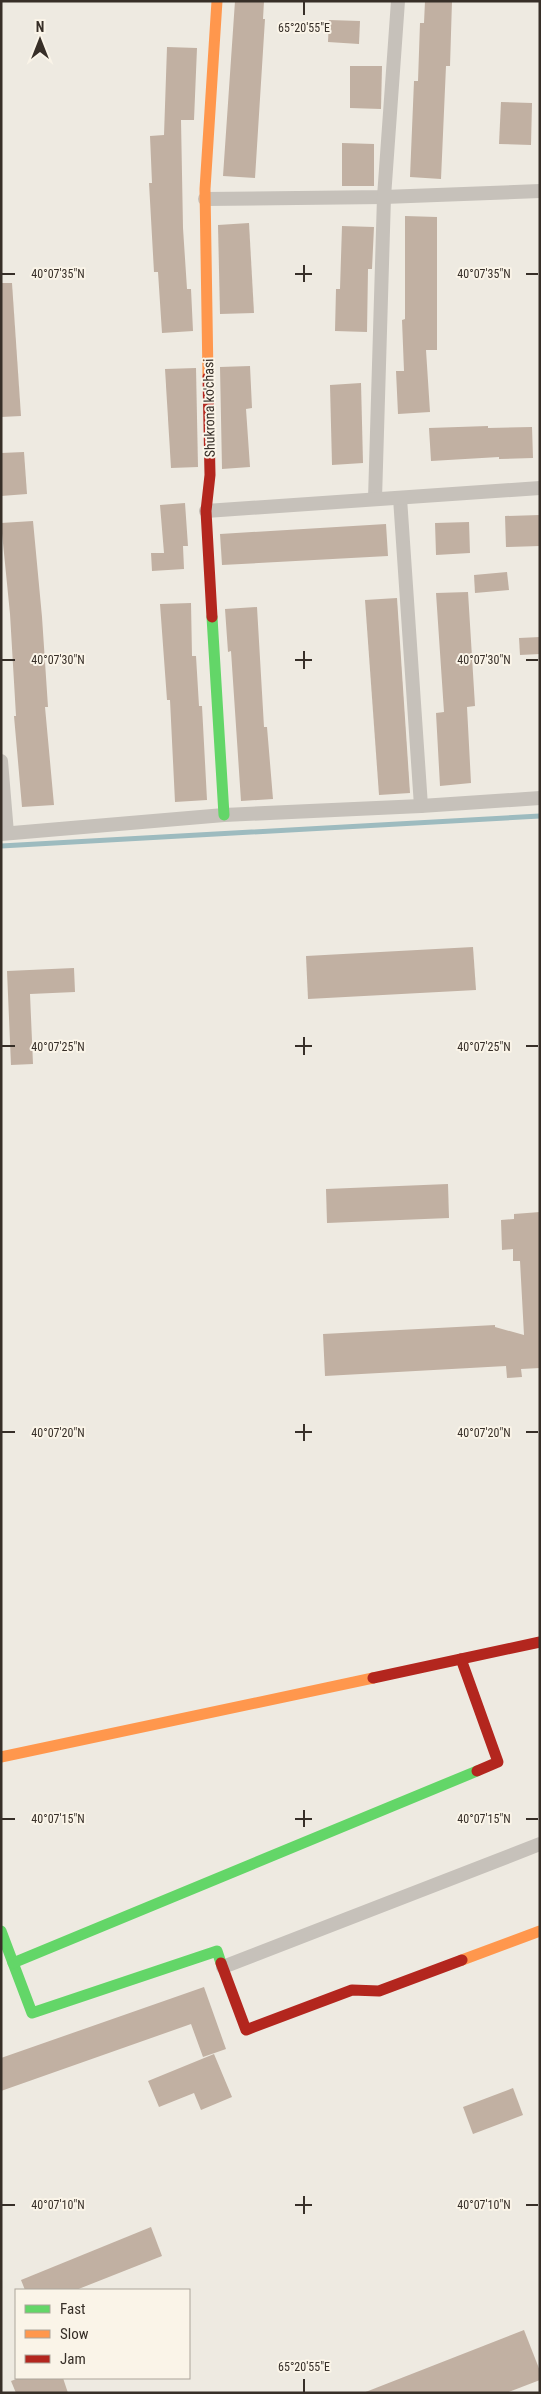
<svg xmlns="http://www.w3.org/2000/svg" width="541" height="2394" font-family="'Roboto Condensed',sans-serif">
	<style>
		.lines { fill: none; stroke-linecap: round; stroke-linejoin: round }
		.stream { stroke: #9dbbbf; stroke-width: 5 }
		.building { fill: #c1b0a2 }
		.street { stroke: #c6c1ba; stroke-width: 14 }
		.fast { stroke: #63d668; stroke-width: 11 }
		.slow { stroke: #ff974d; stroke-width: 11 }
		.jam { stroke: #b3261e; stroke-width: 11 }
		.ticks { fill: none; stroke: #372f28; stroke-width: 2 }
		.labels { text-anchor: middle; stroke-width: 4; stroke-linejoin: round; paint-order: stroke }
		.street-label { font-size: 14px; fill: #372f28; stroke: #faf4e8 }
		.ticks-label { font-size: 12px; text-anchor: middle; fill: #372f28; stroke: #faf4e8; stroke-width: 4; stroke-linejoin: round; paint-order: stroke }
	</style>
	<rect width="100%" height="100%" fill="#eeeae1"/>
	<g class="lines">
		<path class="stream" d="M1 846 540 816"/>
	</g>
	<g class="building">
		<path d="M235 1H264L263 19H265L255 178 223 176Z"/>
		<path d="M425 1H452L450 66H446L441 179 410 177 414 81H418L420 23H424Z"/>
		<path d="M329 20 360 21 359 44 328 42Z"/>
		<path d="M167 47 197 48 194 120H181L183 228 187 289H191L193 331 162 333 158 272H154L149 183H152L150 136 164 135Z"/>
		<path d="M350 66H382L381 109 350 108Z"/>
		<path d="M501 102 532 103 531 145 499 144Z"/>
		<path d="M342 143 374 144V186H342Z"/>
		<path d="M405 216 437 217V350H426L430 412 398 414 396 371H404L402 320 405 319Z"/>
		<path d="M249 223 254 313 220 314 218 225Z"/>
		<path d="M342 226 374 227 372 269H368L367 332 335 331 336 289H340Z"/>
		<path d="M1 283H12L21 416 1 417Z"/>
		<path d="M250 366 252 408 246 409 250 467 222 469 220 367Z"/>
		<path d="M196 368 198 467 171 468 165 369Z"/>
		<path d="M361 383 363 463 332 465 330 385Z"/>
		<path d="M488 426V428L532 427 533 458 499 459V457L431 461 429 428Z"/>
		<path d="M24 452 27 494 1 496V453Z"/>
		<path d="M185 503 188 546H183L184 569 152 571 151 553H164L160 505Z"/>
		<path d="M540 515V546L506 547 505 516Z"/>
		<path d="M33 521 42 617 48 707H45L54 805 22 807 14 716H16L10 614 1 523Z"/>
		<path d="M469 522 470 553 436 555 435 523Z"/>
		<path d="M386 524 388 556 222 565 220 534Z"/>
		<path d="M507 572 509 590 475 593 474 575Z"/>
		<path d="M468 592 475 706 467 707 471 783 440 786 436 713 444 712 436 593Z"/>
		<path d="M397 598 410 793 379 795 365 600Z"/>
		<path d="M191 603 192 656H196L199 706H202L207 800 175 802 170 700H167L160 604Z"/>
		<path d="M257 607 264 727H267L273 799 241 801 231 651 228 652 225 609Z"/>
		<path d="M540 637V654L520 655 519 638Z"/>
		<path d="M473 947 476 990 308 999 306 956Z"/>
		<path d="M74 968 75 992 30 994 33 1064 11 1065 7 971Z"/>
		<path d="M448 1184 449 1218 327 1223 326 1189Z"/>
		<path d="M540 1212V1368L521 1369 522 1377 507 1378 506 1366 325 1376 323 1334 495 1325V1327L524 1335 520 1261H513V1249L502 1250 501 1220 514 1219V1214Z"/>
		<path d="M204 1987 226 2049 203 2057 191 2024 1 2091V2058Z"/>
		<path d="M214 2054 232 2097 201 2110 194 2093 159 2107 148 2081Z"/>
		<path d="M513 2088 523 2115 473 2134 463 2107Z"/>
		<path d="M151 2227 162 2256 76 2290H25L21 2280Z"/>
		<path d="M524 2330 540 2371V2380L506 2393H363Z"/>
		<path d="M19 2378H63L68 2393H16L11 2381Z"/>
	</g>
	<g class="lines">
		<g class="street">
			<path d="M205 199 384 197 540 191"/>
			<path d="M400 498 421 806"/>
			<path d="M375 499 384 197 398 1"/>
			<path d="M206 511 540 488"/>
			<path d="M1 761 7 833"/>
			<path d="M1 834 224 815 421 806 540 798"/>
			<path d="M223 1967 540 1844"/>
		</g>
		<g class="fast">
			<path d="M212 617 224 815"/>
			<path d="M1 1931 32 2013 217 1951 221 1963"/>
			<path d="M13 1963 477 1771"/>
		</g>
		<g class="slow">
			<path d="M208 377 205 189 217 1"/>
			<path d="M1 1757 373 1678"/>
			<path d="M462 1960 540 1931"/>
		</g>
		<g class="jam">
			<path d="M208 377 210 475 206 511 212 617"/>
			<path d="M461 1659 498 1762 477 1771"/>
			<path d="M373 1678 540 1642"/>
			<path d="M221 1963 246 2030 352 1990 379 1991 462 1960"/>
		</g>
	</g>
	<path class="ticks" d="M304 2V15M304 265V282M2 274H15M295 274H312M526 274H538M304 651V669M2 660H15M295 660H312M526 660H538M304 1037V1055M2 1046H15M295 1046H312M526 1046H538M304 1424V1441M2 1432H15M295 1432H312M526 1432H538M304 1810V1827M2 1819H15M295 1819H312M526 1819H538M304 2196V2214M2 2205H15M295 2205H312M526 2205H538M304 2379V2392"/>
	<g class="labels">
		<g class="street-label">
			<text transform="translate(209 408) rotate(-91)" y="5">Shukrona ko'chasi</text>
		</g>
	</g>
	<g class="ticks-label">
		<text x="304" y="32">65°20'55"E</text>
		<text x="58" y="278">40°07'35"N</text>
		<text x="484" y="278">40°07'35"N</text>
		<text x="58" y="664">40°07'30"N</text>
		<text x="484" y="664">40°07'30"N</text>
		<text x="58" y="1051">40°07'25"N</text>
		<text x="484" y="1051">40°07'25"N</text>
		<text x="58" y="1437">40°07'20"N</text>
		<text x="484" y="1437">40°07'20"N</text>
		<text x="58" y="1823">40°07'15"N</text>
		<text x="484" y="1823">40°07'15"N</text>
		<text x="58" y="2209">40°07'10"N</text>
		<text x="484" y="2209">40°07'10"N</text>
		<text x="304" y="2371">65°20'55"E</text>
	</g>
	<rect width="541" height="2394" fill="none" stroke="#372f28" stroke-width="5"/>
	<rect x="15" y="2289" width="175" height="90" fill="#faf4e8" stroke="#aca59b"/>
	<rect x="25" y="2305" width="25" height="8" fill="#63d668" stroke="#aca59b"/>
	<text x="60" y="2314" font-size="15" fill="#372f28">Fast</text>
	<rect x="25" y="2330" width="25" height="8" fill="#ff974d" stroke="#aca59b"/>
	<text x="60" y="2339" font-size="15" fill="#372f28">Slow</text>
	<rect x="25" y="2355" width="25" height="8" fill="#b3261e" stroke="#aca59b"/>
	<text x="60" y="2364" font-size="15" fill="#372f28">Jam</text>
	<g transform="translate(40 40)" stroke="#faf4e8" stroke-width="4" paint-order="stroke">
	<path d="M0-4L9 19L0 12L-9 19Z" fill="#372f28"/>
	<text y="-8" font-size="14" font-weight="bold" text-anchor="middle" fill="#372f28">N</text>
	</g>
</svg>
